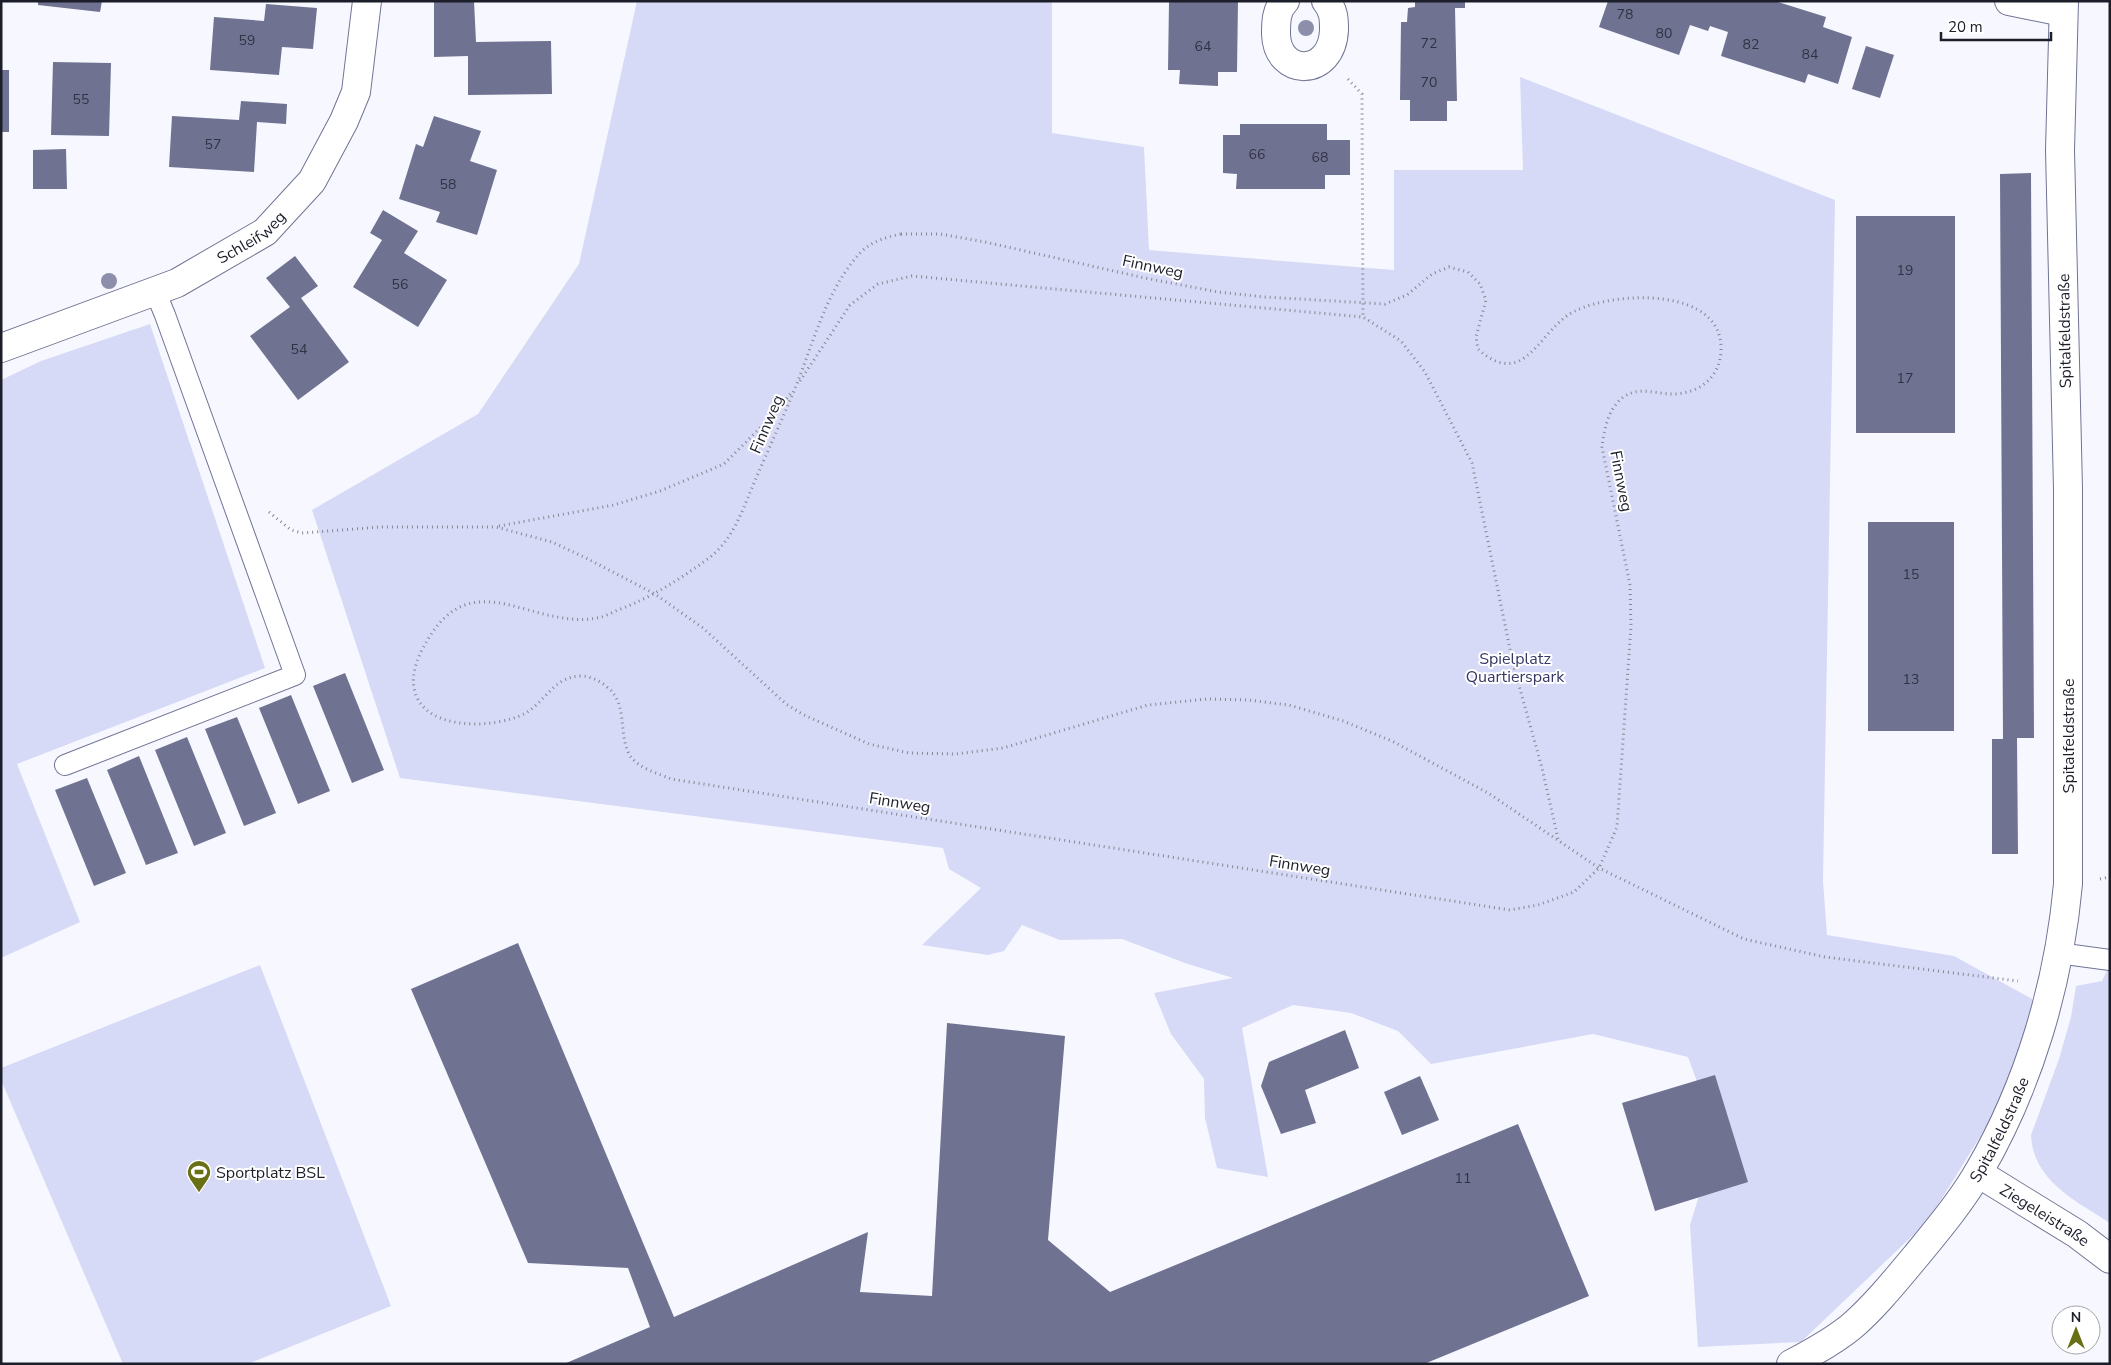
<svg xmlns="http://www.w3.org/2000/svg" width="2111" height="1365" font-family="'Nunito Sans',sans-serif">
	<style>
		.green { fill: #d6daf6 }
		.building { fill: #6f7291 }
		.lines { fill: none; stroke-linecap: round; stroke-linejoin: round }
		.service-casing { stroke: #707493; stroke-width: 22 }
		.minor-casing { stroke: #707493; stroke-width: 30 }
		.path { stroke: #858790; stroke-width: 3; stroke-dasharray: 1 4; stroke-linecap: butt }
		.service { stroke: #fff; stroke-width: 20 }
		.minor { stroke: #fff; stroke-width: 28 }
		.tree { fill: #8d8eaa }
		.labels { text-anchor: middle; stroke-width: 4; stroke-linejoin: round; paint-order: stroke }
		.number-label { font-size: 14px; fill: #313344 }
		.street-label { font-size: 16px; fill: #1c1e2a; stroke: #fff }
		.park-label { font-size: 16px; fill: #363865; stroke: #fff }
		.poi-label { font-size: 16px; fill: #1c1e2a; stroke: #fff; text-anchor: start }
	</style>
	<rect width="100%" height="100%" fill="#f7f8ff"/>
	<g class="green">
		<path d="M637 1H1052V133L1144 147 1149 250 1394 270V170H1523L1520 77 1835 200 1823 881 1827 935 1954 956 2034 1000 2009 1090 1928 1221 1801 1342 1698 1347 1690 1225 1717 1137 1688 1057 1593 1034 1431 1064 1398 1031 1351 1013 1293 1005 1242 1028 1268 1177 1217 1168 1205 1118 1204 1079 1171 1034 1154 993 1233 978 1185 963 1122 939 1060 940 1022 925 1004 951 988 955 922 945 981 888 949 869 943 848 400 778 312 510 478 414 579 264Z"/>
		<path d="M150 324 265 668 17 764 80 922 1 958V380L41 361Z"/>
		<path d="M2110 964V1223C2076 1201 2033 1181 2031 1135L2059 1059 2071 1017 2076 986 2102 981Z"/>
		<path d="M260 965 391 1306 248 1364H123L1 1080V1068Z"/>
	</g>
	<g class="building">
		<path d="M38 1H102L100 12 38 5Z"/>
		<path d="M434 1H474L476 42 551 41 552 94 468 95V56L434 57Z"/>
		<path d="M1169 1H1238L1237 72H1218V86L1179 84 1180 70H1168Z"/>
		<path d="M1415 1H1465V8H1455L1457 101H1447V121H1410V100H1400L1401 22H1407L1408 8 1415 7Z"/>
		<path d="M1608 1H1775L1826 17 1823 27 1852 37 1838 84 1808 74 1805 83 1721 56 1728 32 1710 26 1708 31 1690 25 1679 55 1599 27Z"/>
		<path d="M266 4 317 8 313 49 282 47 279 75 210 70 214 17 264 21Z"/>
		<path d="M1866 46 1894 55 1880 98 1852 89Z"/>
		<path d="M53 62 111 63 109 136 51 135Z"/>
		<rect x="1" y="70" width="8" height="62"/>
		<path d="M241 101 287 104 286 124 257 122 254 172 169 167 172 116 239 120Z"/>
		<path d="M434 116 481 131 470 161 497 170 477 235 436 222 440 212 399 199 416 144 423 147Z"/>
		<path d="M1240 124H1327V140H1350V175H1325V189H1236L1237 174 1223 173V135H1240Z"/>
		<path d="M66 149 67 189H33V150Z"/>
		<path d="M2031 173 2034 738H2017L2018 854H1992V739H2003L2000 174Z"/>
		<path d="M383 210 418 231 404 253 447 280 418 327 353 287 382 240 370 233Z"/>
		<rect x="1856" y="216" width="99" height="217"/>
		<path d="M295 256 318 286 301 298 349 362 298 400 250 336 290 307 266 278Z"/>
		<rect x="1868" y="522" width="86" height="209"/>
		<path d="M345 673 384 770 352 783 313 686Z"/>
		<path d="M291 695 330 791 298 804 259 708Z"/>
		<path d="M237 717 276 813 244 826 205 729Z"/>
		<path d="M187 737 226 833 194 846 155 750Z"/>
		<path d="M139 756 178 853 146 865 107 770Z"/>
		<path d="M87 778 126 873 94 886 55 790Z"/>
		<path d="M518 943 674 1317 868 1232 860 1292 932 1296 947 1023 1065 1036 1048 1240 1110 1292 1518 1124 1589 1296 1424 1364H564L650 1327 628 1268 528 1263 411 989Z"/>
		<path d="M1345 1030 1359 1068 1305 1090 1316 1123 1281 1134 1261 1086 1269 1062Z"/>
		<path d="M1715 1075 1748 1182 1655 1211 1622 1103Z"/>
		<path d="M1420 1076 1439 1120 1402 1135 1384 1092Z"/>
	</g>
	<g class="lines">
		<g class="service-casing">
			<g id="service">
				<path d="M65 765 295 675 165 315 155 291"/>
				<path d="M2058 953 2110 960"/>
			</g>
		</g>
		<g class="minor-casing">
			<g id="minor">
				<path d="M1285 1C1276 10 1276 22 1276 34 1277 77 1332 78 1334 30 1334 19 1334 11 1326 1"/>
				<path d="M2009 1 2063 12"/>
				<path id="s1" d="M1 348 177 283 265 232 312 181 344 121 356 92 367 1"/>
				<path id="s2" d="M1978 1173 2077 1234 2110 1259"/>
				<path id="s3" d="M1791 1364C1812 1353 1834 1341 1852 1326 1875 1306 1896 1280 1916 1256 1938 1229 1961 1202 1979 1171 2029 1085 2059 984 2068 884V489L2060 150 2064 1"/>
			</g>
		</g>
		<g class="path">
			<path d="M1348 79 1362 94 1363 317"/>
			<path d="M901 234H940L985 242 1145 278 1218 292 1265 297 1385 304 1407 295 1432 274 1449 267 1468 272 1480 284 1486 300 1476 337 1478 349C1489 359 1503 368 1519 361 1540 350 1552 322 1575 311 1615 291 1725 286 1721 352 1719 377 1701 392 1676 394 1659 395 1641 386 1625 396 1608 407 1604 430 1602 447L1630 585 1631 626 1617 827 1599 868 1574 892 1538 905 1510 910 671 779C657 773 637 768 629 754 618 732 628 703 607 687 600 681 592 677 583 676 554 675 546 702 524 714 494 729 422 732 414 688 411 672 419 654 427 641 473 561 532 630 597 618 604 617 611 613 618 610 650 598 677 581 705 561 732 543 742 511 754 483 768 450 783 418 796 386 814 341 827 288 861 252 872 241 887 237 901 234Z"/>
			<path d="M800 381 850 305 878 284 912 276 1363 317 1401 341 1425 372 1472 463 1513 664 1542 768 1558 839"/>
			<path d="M269 512 291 530 302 533 381 527H496L552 542 586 558 655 594 703 628 786 704 804 715 869 744 909 753 956 754 1003 748 1148 705 1207 699 1248 700 1289 705 1343 721 1392 741 1488 793 1599 868 1744 939 1825 957 2018 981"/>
			<path d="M499 526 614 505 660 491 724 464 776 412 792 392"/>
			<path d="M2100 879 2110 877"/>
		</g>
		<use href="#service" class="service"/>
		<use href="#minor" class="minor"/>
	</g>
	<g class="tree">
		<circle cx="1306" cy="28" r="8"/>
		<circle cx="109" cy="281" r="8"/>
	</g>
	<defs>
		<g id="stadium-pin" transform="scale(1.25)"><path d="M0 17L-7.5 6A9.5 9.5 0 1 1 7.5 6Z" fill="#696f15" stroke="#fff"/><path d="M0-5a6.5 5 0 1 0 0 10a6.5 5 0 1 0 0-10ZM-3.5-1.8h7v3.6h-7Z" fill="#fff"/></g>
	</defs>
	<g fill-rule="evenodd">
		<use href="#stadium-pin" x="199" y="1172"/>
	</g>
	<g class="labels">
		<g class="number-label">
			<text x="1625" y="19">78</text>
			<text x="1664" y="38">80</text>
			<text x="247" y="45">59</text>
			<text x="1429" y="48">72</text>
			<text x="1751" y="49">82</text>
			<text x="1203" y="51">64</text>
			<text x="1810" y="59">84</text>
			<text x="1429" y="87">70</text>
			<text x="81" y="104">55</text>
			<text x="213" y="149">57</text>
			<text x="1257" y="159">66</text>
			<text x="1320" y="162">68</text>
			<text x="448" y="189">58</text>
			<text x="1905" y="275">19</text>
			<text x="400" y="289">56</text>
			<text x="299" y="354">54</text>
			<text x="1905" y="383">17</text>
			<text x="1911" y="579">15</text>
			<text x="1911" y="684">13</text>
			<text x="1463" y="1183">11</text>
		</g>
		<g class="street-label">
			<text dy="6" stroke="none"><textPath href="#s1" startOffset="275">Schleifweg</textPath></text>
			<text transform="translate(1153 266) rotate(12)" y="6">Finnweg</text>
			<text transform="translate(2064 331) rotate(-91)" y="6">Spitalfeldstraße</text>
			<text transform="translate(766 424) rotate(-67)" y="6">Finnweg</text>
			<text transform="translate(1622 481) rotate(79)" y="6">Finnweg</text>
			<text transform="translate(2068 736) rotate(-90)" y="6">Spitalfeldstraße</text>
			<text transform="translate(900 802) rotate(9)" y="6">Finnweg</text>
			<text transform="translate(1300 865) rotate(9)" y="6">Finnweg</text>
			<text dy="6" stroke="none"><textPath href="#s3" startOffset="319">Spitalfeldstraße</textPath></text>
			<text dy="6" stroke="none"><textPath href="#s2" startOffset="79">Ziegeleistraße</textPath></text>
		</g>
		<g class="park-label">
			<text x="1515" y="664">Spielplatz<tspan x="1515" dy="18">Quartierspark</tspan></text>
		</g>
		<g class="poi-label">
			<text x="216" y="1178">Sportplatz BSL</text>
		</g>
	</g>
	<rect width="2111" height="1365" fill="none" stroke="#1c1e2a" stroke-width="5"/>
	<g transform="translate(2076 1330)"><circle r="24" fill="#ffffff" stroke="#a4a5aa"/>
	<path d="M0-4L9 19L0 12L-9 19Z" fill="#696f15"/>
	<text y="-8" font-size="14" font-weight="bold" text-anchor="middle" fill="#1c1e2a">N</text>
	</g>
	<path d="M1941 32v8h110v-8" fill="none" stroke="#1c1e2a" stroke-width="2.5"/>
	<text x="1948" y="32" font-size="15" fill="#1c1e2a" stroke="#ffffff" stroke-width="4" paint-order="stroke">20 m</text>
</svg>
